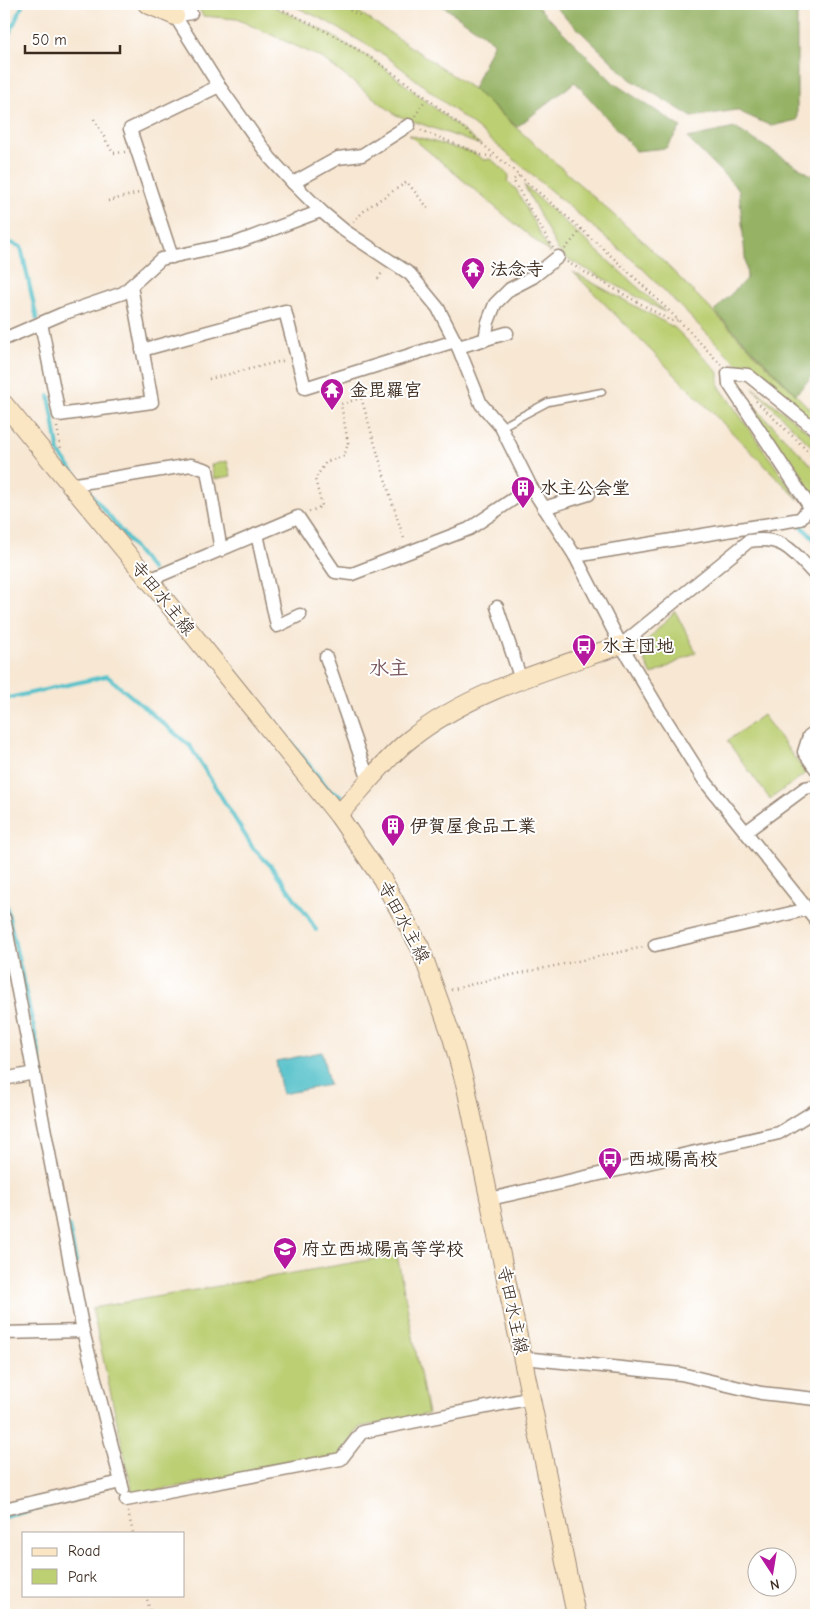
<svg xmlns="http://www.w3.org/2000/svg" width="820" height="1619" font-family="'Comic Neue','Klee One',sans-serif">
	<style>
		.green { fill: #bccf73; stroke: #7c7c48 }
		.forest { fill: #95b265; stroke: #686e42 }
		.water { fill: #54c1ca; stroke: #487674 }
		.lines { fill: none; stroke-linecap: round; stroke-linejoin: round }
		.stream { stroke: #54c1ca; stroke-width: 4 }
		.lane-casing { stroke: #998878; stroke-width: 9 }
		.street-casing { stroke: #998878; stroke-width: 15 }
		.secondary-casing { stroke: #998878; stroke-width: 20 }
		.path { stroke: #998878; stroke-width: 2.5; stroke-dasharray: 1 4; stroke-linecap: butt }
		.lane { stroke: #fff; stroke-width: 6 }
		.street { stroke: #fff; stroke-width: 12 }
		.secondary { stroke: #fbe6c4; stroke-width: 18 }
		.labels { text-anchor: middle; stroke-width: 4; stroke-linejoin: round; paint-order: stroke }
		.poi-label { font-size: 18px; font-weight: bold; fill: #3b2a1e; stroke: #fff; text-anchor: start }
		.street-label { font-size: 18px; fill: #3b2a1e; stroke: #fff }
		.quarter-label { font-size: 20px; font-weight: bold; fill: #78575d; stroke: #fff }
	</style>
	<rect width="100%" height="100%" fill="#fff"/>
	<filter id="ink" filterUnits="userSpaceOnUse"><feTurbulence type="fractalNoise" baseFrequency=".02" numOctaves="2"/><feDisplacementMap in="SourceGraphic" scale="10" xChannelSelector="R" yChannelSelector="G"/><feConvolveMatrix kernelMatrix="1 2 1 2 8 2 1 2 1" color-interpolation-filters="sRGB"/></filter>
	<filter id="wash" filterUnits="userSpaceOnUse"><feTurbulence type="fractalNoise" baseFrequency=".0096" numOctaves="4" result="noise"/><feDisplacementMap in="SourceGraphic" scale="20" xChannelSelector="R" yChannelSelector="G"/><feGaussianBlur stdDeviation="1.12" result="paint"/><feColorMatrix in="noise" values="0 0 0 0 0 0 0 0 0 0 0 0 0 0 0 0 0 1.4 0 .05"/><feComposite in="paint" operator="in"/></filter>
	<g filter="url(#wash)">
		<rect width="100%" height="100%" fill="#f7e7d3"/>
		<g class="green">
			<path d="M197 4H268L324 31 378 63 481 145 396 115 322 58 237 19 203 16Z"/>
			<path d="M290 4H347L473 89 645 243 816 415V427L736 363 643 269 478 129 386 56 326 21Z"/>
			<path d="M409 135 474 153 484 160 491 159 509 175 507 181 516 189 550 253Z"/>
			<path d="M524 185 665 312 568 259 558 250Z"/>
			<path d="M573 272 675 328 719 373V386L799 500Z"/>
			<path d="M752 387 816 438V451Z"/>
			<path d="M737 389 816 470V506Z"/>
			<path d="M227 461 231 476 214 479 211 465Z"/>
			<path d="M675 611 696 652 652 675 639 649Z"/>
			<path d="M763 715 806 773 770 799 727 741Z"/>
			<path d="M397 1255 428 1414 360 1427 339 1456 133 1495 92 1308Z"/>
		</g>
		<g class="forest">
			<path d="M440 4H535L615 84 681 127 666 148 636 151 575 82 517 127 473 89 494 42Z"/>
			<path d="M552 4H797V120L771 126 736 110 692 117 630 79Z"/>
			<path d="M735 128 816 178V372L796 394 714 311 747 278 739 190 687 138Z"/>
		</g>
		<path class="water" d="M322 1052 329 1085 282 1094 276 1061Z"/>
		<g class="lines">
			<g class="stream">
				<path d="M4 45 23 4"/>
				<path d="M4 240 21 247 37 319"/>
				<path d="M49 396 59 453 77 477"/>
				<path d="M89 491 152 570"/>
				<path d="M801 526 816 541"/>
				<path d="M224 659 330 791 342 796"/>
				<path d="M4 699 107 676 190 746 253 848 271 866 309 918 316 930"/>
				<path d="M4 895 39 1052 45 1101"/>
				<path d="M69 1226 76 1263"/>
				<path d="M4 1517 79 1498"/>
			</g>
		</g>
	</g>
	<g filter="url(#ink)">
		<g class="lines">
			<g class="lane-casing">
				<path id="lane" d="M501 427 548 402 602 392"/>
			</g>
			<g class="street-casing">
				<g id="street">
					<path d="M183 4 188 7 191 13 175 16 219 86 270 158 293 183 321 211 345 231 410 274 438 308 458 347 481 404 501 427 531 487 575 556 621 645 659 709 704 780 816 920"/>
					<path d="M293 183 338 158 362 155 409 125"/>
					<path d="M172 257 130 129 219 86"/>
					<path d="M41 323 59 415 152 402 131 286"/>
					<path d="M4 339 62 314 123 293 161 259 236 243 321 211"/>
					<path d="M485 340 488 322 495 304 510 289 533 277 558 257"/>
					<path d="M458 347 507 333"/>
					<path d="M142 350 285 311 305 388 455 341"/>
					<path d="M816 430 748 375 728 373 729 384 810 507 816 512"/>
					<path d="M70 485 191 465 207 470 221 550"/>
					<path d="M544 508 589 494"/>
					<path d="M257 534 277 626 300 615"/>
					<path d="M575 556 800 519 810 507"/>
					<path d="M149 580 298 517 335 572 352 574 469 529 531 487"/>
					<path d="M497 607 521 680"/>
					<path d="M621 645 749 541C784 535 794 553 816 576"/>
					<path d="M326 657 369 781"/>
					<path d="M816 731 809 736 804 752 816 769"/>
					<path d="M747 831 805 788 816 786"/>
					<path d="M4 918 83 1331 123 1490"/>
					<path d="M655 945 808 909"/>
					<path d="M4 1079 34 1073"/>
					<path d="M490 1199 779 1133 816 1110"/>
					<path d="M4 1333 83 1331"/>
					<path d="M523 1358 681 1374 761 1393 816 1399"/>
					<path d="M126 1500 341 1459 362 1432 532 1398"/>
					<path d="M4 1509 121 1482"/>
				</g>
			</g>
			<g class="secondary-casing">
				<g id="secondary">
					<path d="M147 4 175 16"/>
					<path d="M4 404 149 580 338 815 382 879 420 947 452 1037 466 1087 576 1615"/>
					<path d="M338 815C359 793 386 758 409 740 470 691 549 670 621 645"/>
				</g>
			</g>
			<g class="path">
				<path d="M270 4C307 21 343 39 377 62 431 98 481 143 530 185 597 242 662 300 721 365"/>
				<path d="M331 4 344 7 363 17"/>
				<path d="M415 116 426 99"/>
				<path d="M94 119 113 153 125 152"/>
				<path d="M421 130 482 155 495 157"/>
				<path d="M519 176 513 180 553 248"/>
				<path d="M108 201 139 193"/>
				<path d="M353 222 367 208 407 182 428 208"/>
				<path d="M565 249 582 229"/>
				<path d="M567 262 671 321 680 320"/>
				<path d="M378 279 383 271"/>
				<path d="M209 379 286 360"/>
				<path d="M357 384C373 436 387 489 405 541"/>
				<path d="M756 401 816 459"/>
				<path d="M57 427 61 449"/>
				<path d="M309 512 322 506 315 479 326 462 344 456 348 443 341 404 361 398"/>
				<path d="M451 990 488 980 644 947"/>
				<path d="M128 1512 133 1533"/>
				<path d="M146 1595 151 1615"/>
			</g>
			<use href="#lane" class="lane"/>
			<use href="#street" class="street"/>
			<use href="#secondary" class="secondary"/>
		</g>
	</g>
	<defs>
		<g id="temple-pin" transform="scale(1.25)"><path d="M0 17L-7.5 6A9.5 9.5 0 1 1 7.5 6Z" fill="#b5179e" stroke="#fff"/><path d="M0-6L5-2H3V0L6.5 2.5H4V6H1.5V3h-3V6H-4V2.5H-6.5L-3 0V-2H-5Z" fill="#fff"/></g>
		<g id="building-pin" transform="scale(1.25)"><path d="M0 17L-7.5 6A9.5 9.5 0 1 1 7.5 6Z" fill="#b5179e" stroke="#fff"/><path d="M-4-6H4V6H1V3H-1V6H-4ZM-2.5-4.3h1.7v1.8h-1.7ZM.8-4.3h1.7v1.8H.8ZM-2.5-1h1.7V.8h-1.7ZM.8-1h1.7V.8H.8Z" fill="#fff"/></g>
		<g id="bus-pin" transform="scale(1.25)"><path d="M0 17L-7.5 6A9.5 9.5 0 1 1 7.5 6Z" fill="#b5179e" stroke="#fff"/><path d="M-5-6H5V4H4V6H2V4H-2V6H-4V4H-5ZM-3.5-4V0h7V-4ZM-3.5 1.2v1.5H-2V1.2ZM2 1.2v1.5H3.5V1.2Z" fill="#fff"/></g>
		<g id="school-pin" transform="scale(1.25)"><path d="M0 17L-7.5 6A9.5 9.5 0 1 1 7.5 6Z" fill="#b5179e" stroke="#fff"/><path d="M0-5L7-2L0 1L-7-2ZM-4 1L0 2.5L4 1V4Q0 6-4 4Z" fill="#fff"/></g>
	</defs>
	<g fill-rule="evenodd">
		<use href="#temple-pin" x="473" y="269"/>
		<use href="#temple-pin" x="332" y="390"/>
		<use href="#building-pin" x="523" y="488"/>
		<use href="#bus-pin" x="584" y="646"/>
		<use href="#building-pin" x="393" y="826"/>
		<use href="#bus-pin" x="610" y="1159"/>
		<use href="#school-pin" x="285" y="1249"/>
	</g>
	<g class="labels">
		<g class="poi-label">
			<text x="490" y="275">法念寺</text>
			<text x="350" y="396">金毘羅宮</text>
			<text x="540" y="494">水主公会堂</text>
			<text x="602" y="652">水主団地</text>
			<text x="410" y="832">伊賀屋食品工業</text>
			<text x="628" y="1165">西城陽高校</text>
			<text x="302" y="1255">府立西城陽高等学校</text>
		</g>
		<g class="street-label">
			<text transform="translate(163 598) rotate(51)" y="6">寺田水主線</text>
			<text transform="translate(404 922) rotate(62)" y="6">寺田水主線</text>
			<text transform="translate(513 1310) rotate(78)" y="6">寺田水主線</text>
		</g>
		<g class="quarter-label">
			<text x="389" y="675">水主</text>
		</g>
	</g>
	<rect width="820" height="1619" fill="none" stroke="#fff" stroke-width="20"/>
	<rect x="22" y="1532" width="162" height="65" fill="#ffffff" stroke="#b1aaa5"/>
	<rect x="32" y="1548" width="25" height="8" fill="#fbe6c4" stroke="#b1aaa5"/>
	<text x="68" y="1556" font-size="15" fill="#3b2a1e">Road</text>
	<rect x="32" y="1569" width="25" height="15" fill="#bccf73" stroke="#b1aaa5"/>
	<text x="68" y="1582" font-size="15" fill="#3b2a1e">Park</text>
	<g transform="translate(772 1572) rotate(168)"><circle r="24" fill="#ffffff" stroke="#b1aaa5"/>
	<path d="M0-4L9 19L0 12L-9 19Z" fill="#b5179e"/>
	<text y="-8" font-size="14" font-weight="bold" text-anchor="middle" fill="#3b2a1e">N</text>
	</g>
	<path d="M25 45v8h95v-8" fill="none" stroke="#3b2a1e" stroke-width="2.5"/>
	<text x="32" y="45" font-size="15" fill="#3b2a1e" stroke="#ffffff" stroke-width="4" paint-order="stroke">50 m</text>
</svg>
